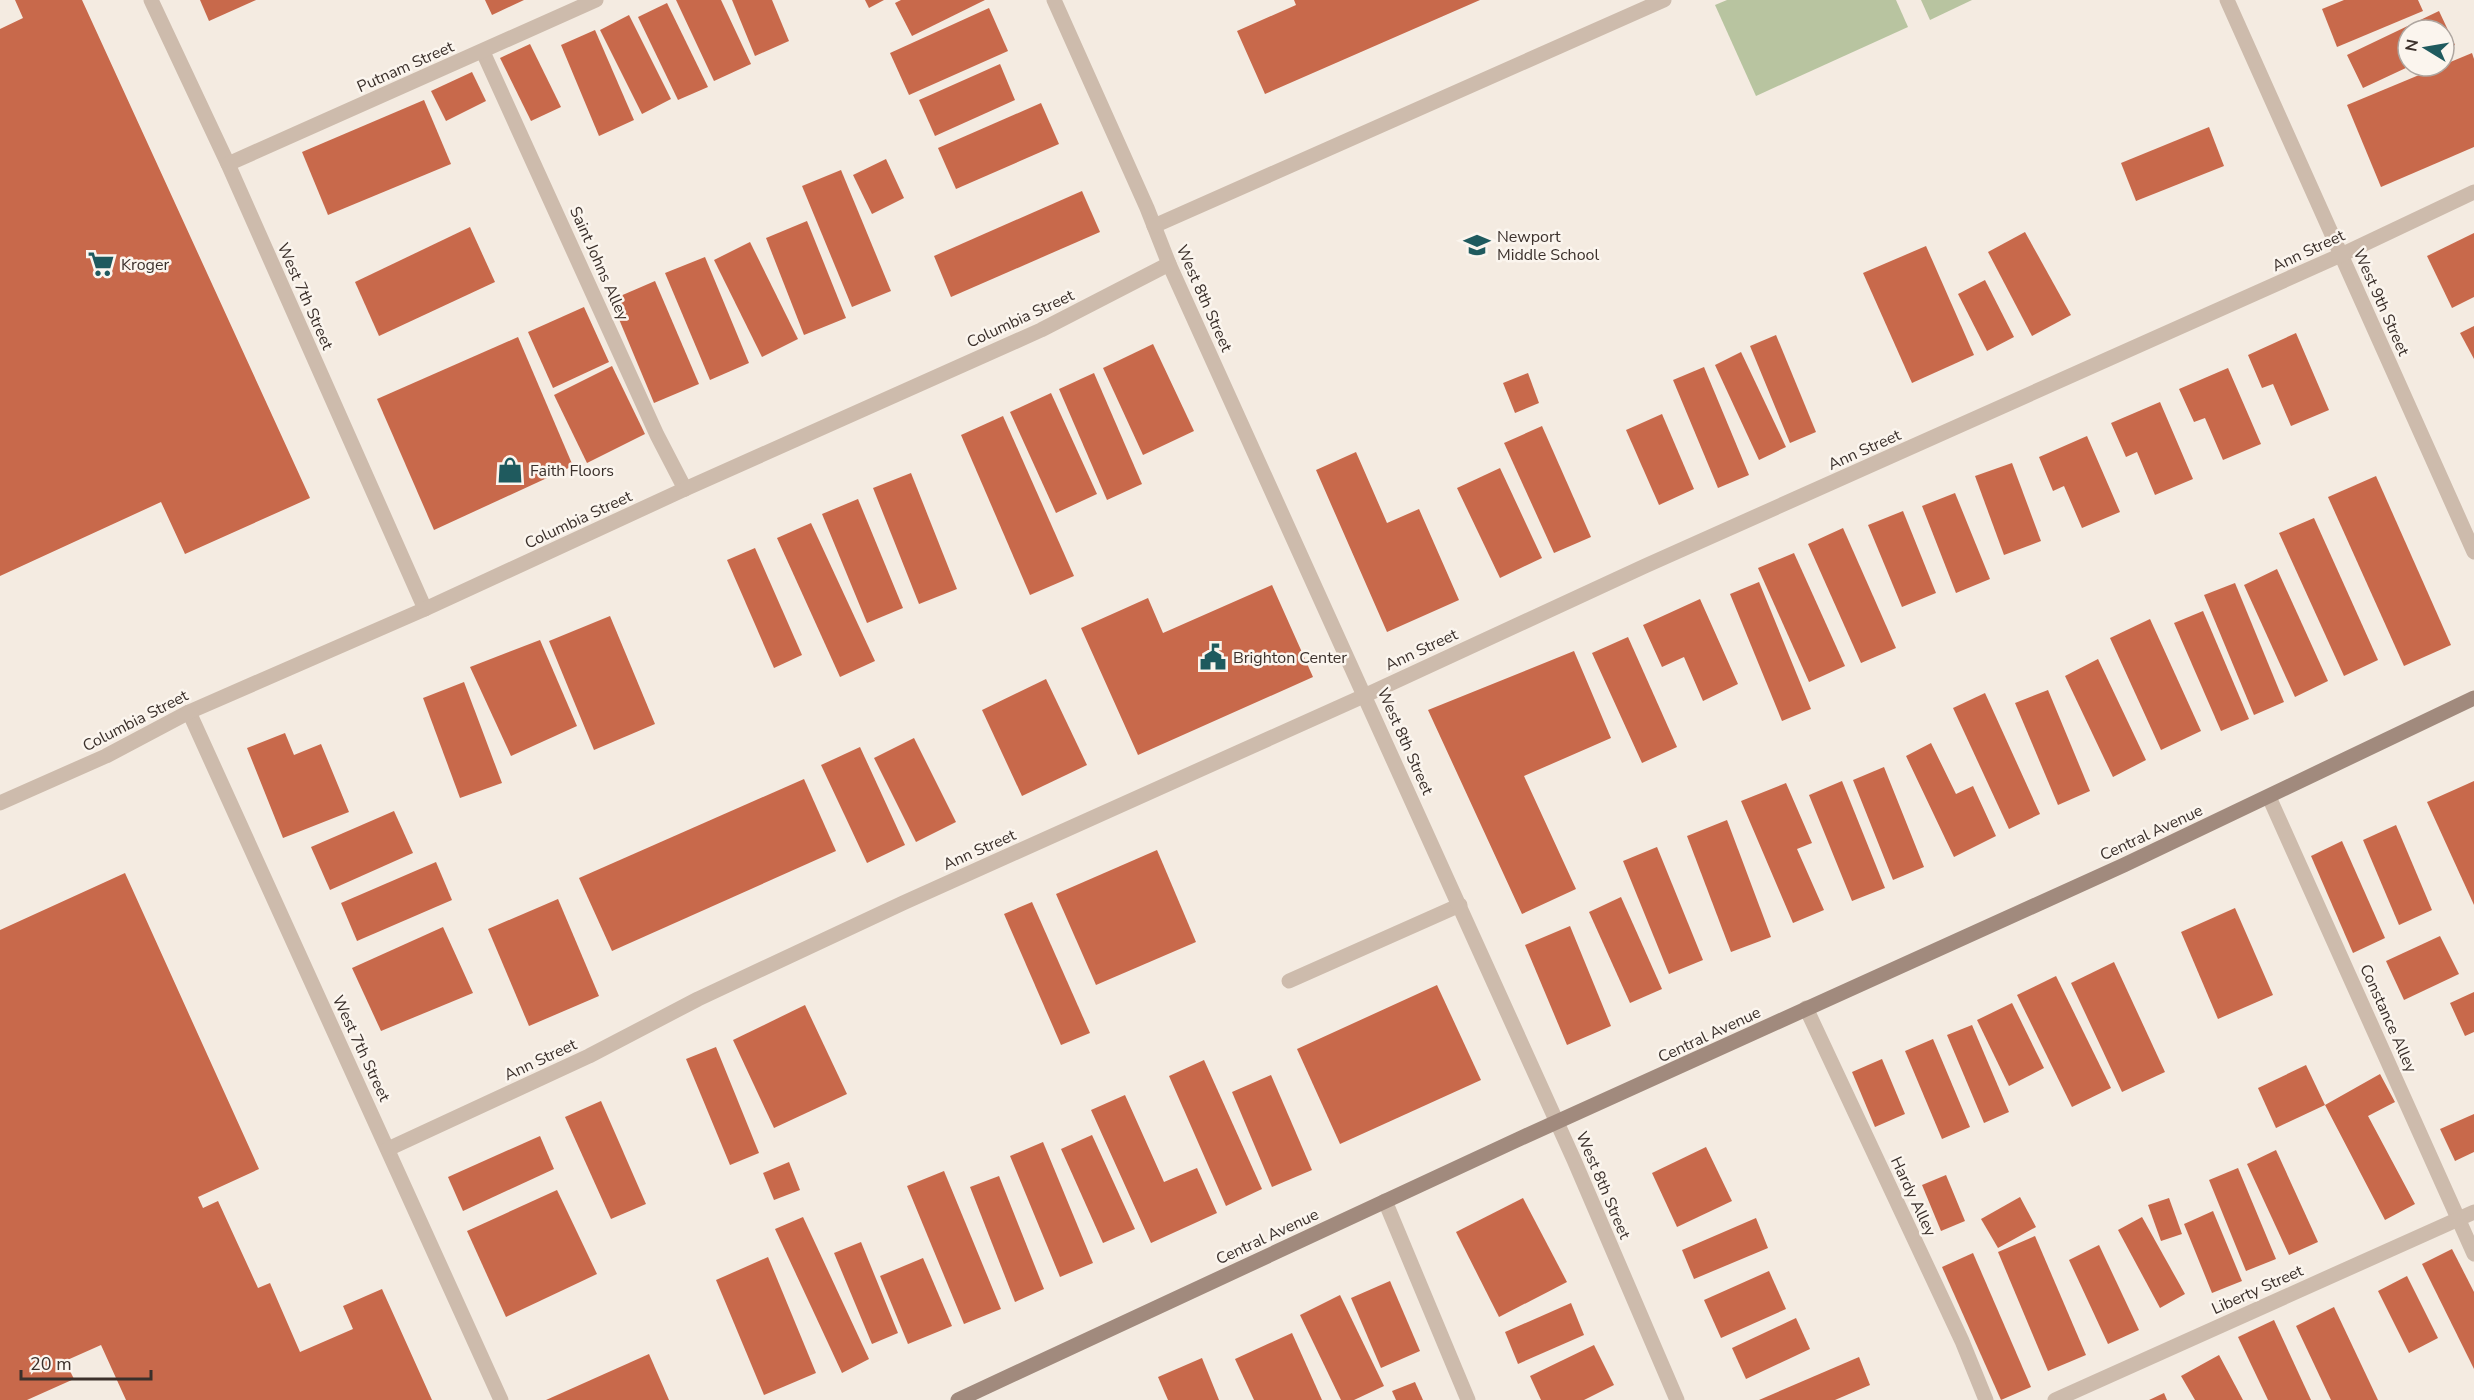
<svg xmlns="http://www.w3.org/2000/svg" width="2474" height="1400" font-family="'Nunito Sans',sans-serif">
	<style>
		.garden { fill: #b8c4a0 }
		.building { fill: #c8694b }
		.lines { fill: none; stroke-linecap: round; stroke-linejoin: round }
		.lane { stroke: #cdbbac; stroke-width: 15 }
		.street { stroke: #cdbbac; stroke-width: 15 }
		.secondary { stroke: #a18a7d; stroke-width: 15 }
		.labels { text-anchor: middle; stroke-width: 5; stroke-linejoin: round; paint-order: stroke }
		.street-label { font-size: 16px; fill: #3b302b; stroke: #fbf5ee }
		.poi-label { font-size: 16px; fill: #3b302b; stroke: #fbf5ee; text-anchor: start }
	</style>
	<rect width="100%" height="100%" fill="#f4ebe1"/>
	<g class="garden">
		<path d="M1727 0H1896L1908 27 1756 96 1715 5Z"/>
		<path d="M1921 0H1972L1930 20Z"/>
	</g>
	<g class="building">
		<path d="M15 0H82L310 498 185 554 161 502 0 576V29L23 18Z"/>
		<path d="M200 0H256L209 21Z"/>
		<path d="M485 0H524L492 15Z"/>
		<path d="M676 0H721L751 64 714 81Z"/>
		<path d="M732 0H772L789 41 755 56Z"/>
		<path d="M865 0H884L869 8Z"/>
		<path d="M901 0H985L912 36 895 3Z"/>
		<path d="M1294 0H1480L1265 94 1237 31 1296 5Z"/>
		<path d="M2344 0H2418L2423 11 2337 47 2322 9Z"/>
		<path d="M667 3 708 87 678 100 638 17Z"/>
		<path d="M989 8 1008 51 909 95 890 53Z"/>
		<path d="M2439 11 2455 45 2444 50V30H2408V67L2363 88 2347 55Z"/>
		<path d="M629 15 671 99 642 114 600 30Z"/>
		<path d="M595 30 634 120 599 136 561 45Z"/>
		<path d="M530 44 561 107 531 121 500 58Z"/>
		<path d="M2472 53 2474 59V147L2381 187 2347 105Z"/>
		<path d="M1000 64 1015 100 935 136 919 100Z"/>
		<path d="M472 72 486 101 446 121 431 91Z"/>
		<path d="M424 100 451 164 328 215 302 152Z"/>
		<path d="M1041 103 1059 144 956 189 938 148Z"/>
		<path d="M2209 127 2224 166 2136 201 2121 163Z"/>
		<path d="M886 159 904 198 872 214 853 175Z"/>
		<path d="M841 170 891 291 852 307 802 186Z"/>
		<path d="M1082 191 1100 232 951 297 934 256Z"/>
		<path d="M807 221 846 318 804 335 766 238Z"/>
		<path d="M470 227 495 282 379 336 355 282Z"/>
		<path d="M2025 232 2071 315 2032 336 1988 252Z"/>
		<path d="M2474 233V297L2452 308 2427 256Z"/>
		<path d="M750 242 798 339 762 357 714 260Z"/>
		<path d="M1926 246 1974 355 1912 383 1863 273Z"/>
		<path d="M705 257 749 363 710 380 665 273Z"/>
		<path d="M1985 280 2014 337 1987 351 1958 294Z"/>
		<path d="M655 281 699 384 654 403 611 300Z"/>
		<path d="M584 307 609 362 553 388 528 332Z"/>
		<path d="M2474 326V359L2460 333Z"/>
		<path d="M2296 333 2329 410 2291 426 2273 384 2262 388 2248 355Z"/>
		<path d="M1776 335 1816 432 1790 443 1750 346Z"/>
		<path d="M518 337 573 466 434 530 377 399Z"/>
		<path d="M1153 344 1194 431 1143 455 1103 368Z"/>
		<path d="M1741 352 1786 447 1759 460 1715 365Z"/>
		<path d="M612 366 645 434 587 463 554 395Z"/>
		<path d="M1704 367 1749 475 1718 488 1673 380Z"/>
		<path d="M2228 368 2261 444 2223 460 2205 418 2194 422 2179 389Z"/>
		<path d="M1094 373 1142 484 1107 500 1059 389Z"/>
		<path d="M1528 373 1539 403 1515 413 1503 383Z"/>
		<path d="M1051 393 1097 494 1056 513 1010 412Z"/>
		<path d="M2160 402 2193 479 2155 495 2137 452 2126 457 2111 423Z"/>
		<path d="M1662 414 1694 489 1659 505 1626 430Z"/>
		<path d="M1003 416 1074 576 1030 595 961 435Z"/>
		<path d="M1542 426 1591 537 1554 553 1504 443Z"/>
		<path d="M2087 436 2120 512 2082 528 2064 486 2053 491 2039 457Z"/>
		<path d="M1356 452 1387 523 1419 509 1459 600 1387 632 1316 470Z"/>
		<path d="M2012 463 2041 541 2004 555 1975 476Z"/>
		<path d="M1500 468 1542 558 1500 578 1457 488Z"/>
		<path d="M911 473 957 589 919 604 873 488Z"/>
		<path d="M2376 476 2451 645 2404 666 2328 497Z"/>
		<path d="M1955 493 1990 579 1956 593 1922 506Z"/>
		<path d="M858 499 903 608 867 623 822 514Z"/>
		<path d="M1903 511 1936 593 1902 607 1868 525Z"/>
		<path d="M2314 518 2378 660 2344 676 2279 533Z"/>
		<path d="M811 523 875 661 840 677 777 538Z"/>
		<path d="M1843 528 1896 648 1861 663 1808 544Z"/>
		<path d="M755 548 802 655 774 668 727 560Z"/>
		<path d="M1794 553 1845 666 1809 682 1758 568Z"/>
		<path d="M2277 569 2328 681 2295 697 2244 585Z"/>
		<path d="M1759 582 1811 709 1782 721 1730 594Z"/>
		<path d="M2235 583 2284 702 2254 715 2204 595Z"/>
		<path d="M1272 585 1313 677 1138 755 1081 628 1148 598 1163 633Z"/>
		<path d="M1700 599 1738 684 1703 701 1684 657 1662 667 1643 625Z"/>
		<path d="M2203 611 2249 719 2221 731 2174 623Z"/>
		<path d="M610 616 655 724 594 750 549 641Z"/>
		<path d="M2150 619 2201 731 2161 750 2110 638Z"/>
		<path d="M1628 637 1677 747 1642 763 1592 653Z"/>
		<path d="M540 640 577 726 511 756 470 667Z"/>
		<path d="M1574 651 1611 738 1524 776 1576 889 1522 914 1428 710Z"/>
		<path d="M2098 659 2146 760 2113 777 2065 676Z"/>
		<path d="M1046 679 1087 765 1022 796 982 710Z"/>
		<path d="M464 682 502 783 460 798 423 698Z"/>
		<path d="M2048 690 2090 791 2058 805 2015 703Z"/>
		<path d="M1985 693 2040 814 2009 829 1953 708Z"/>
		<path d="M285 733 294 755 321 744 349 812 283 838 247 748Z"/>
		<path d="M914 738 956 822 916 842 874 758Z"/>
		<path d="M1931 743 1956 794 1973 786 1996 836 1954 857 1906 756Z"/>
		<path d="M860 747 905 845 867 863 821 765Z"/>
		<path d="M1884 767 1924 867 1893 880 1853 780Z"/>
		<path d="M804 779 836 851 612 951 579 878Z"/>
		<path d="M1842 781 1885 888 1852 901 1809 795Z"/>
		<path d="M2474 781V905L2427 802Z"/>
		<path d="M1786 783 1812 843 1797 849 1824 910 1793 923 1741 801Z"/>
		<path d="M394 811 413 853 330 890 311 847Z"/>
		<path d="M1727 820 1771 937 1731 952 1687 836Z"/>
		<path d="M2396 825 2432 910 2399 925 2363 840Z"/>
		<path d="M2342 841 2385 938 2353 953 2311 856Z"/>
		<path d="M1657 847 1703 960 1669 974 1623 861Z"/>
		<path d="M1157 850 1196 942 1096 985 1056 894Z"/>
		<path d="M436 862 452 900 357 941 341 903Z"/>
		<path d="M125 873 259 1169 198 1197 203 1208 218 1201 258 1288 270 1283 300 1352 353 1329 343 1306 382 1289 432 1400H126L101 1345 65 1361 74 1379 27 1400H0V930Z"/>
		<path d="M1621 897 1662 989 1630 1003 1589 912Z"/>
		<path d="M558 899 599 996 529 1026 488 929Z"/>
		<path d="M1032 902 1090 1033 1061 1045 1004 914Z"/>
		<path d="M2235 908 2273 995 2218 1019 2181 932Z"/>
		<path d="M1570 926 1611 1026 1567 1045 1525 945Z"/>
		<path d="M443 927 473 993 381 1031 352 968Z"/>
		<path d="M2440 936 2459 974 2404 1000 2386 961Z"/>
		<path d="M2114 962 2165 1072 2122 1092 2071 983Z"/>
		<path d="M2056 976 2111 1088 2072 1107 2017 995Z"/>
		<path d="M1437 985 1481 1080 1340 1144 1297 1049Z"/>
		<path d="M2474 992V1032L2465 1036 2450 1003Z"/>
		<path d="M2012 1003 2044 1068 2009 1086 1977 1020Z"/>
		<path d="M805 1005 847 1094 774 1128 733 1040Z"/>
		<path d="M1972 1025 2009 1112 1984 1123 1947 1035Z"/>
		<path d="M1933 1039 1970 1127 1942 1139 1905 1051Z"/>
		<path d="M716 1047 759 1153 730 1165 686 1059Z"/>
		<path d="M1882 1059 1905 1114 1875 1127 1852 1072Z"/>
		<path d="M1204 1060 1262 1189 1226 1206 1169 1076Z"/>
		<path d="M2306 1065 2325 1105 2276 1128 2258 1088Z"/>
		<path d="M2380 1074 2395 1102 2368 1116 2415 1204 2385 1220 2325 1105Z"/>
		<path d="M1271 1075 1312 1170 1272 1187 1232 1092Z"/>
		<path d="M1125 1095 1164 1182 1197 1168 1217 1213 1151 1243 1091 1110Z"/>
		<path d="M601 1101 646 1204 611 1219 565 1117Z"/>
		<path d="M2474 1114V1152L2455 1161 2440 1129Z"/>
		<path d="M1092 1135 1135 1229 1103 1243 1061 1149Z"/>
		<path d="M540 1136 554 1169 463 1211 448 1177Z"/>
		<path d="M1043 1142 1093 1263 1060 1277 1010 1156Z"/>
		<path d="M1706 1147 1732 1201 1677 1227 1652 1173Z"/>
		<path d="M2276 1150 2318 1242 2289 1255 2247 1164Z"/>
		<path d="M789 1162 800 1190 774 1200 763 1173Z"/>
		<path d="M2238 1168 2276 1259 2246 1271 2209 1180Z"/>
		<path d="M944 1171 1001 1309 964 1324 907 1186Z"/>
		<path d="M1946 1175 1965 1221 1941 1231 1922 1185Z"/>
		<path d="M999 1176 1044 1289 1015 1302 970 1187Z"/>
		<path d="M557 1190 597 1274 506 1317 467 1231Z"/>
		<path d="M2020 1197 2036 1227 1998 1248 1981 1219Z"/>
		<path d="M1523 1198 1567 1282 1499 1317 1456 1232Z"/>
		<path d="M2169 1198 2182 1234 2161 1241 2148 1205Z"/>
		<path d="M2213 1211 2242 1281 2212 1293 2184 1224Z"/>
		<path d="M803 1217 869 1359 842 1373 775 1229Z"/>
		<path d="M2142 1217 2185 1294 2160 1308 2118 1230Z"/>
		<path d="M1756 1218 1768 1248 1694 1279 1682 1250Z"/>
		<path d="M2035 1236 2086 1355 2048 1371 1998 1252Z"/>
		<path d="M861 1242 898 1333 872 1344 834 1253Z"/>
		<path d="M2099 1245 2139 1330 2108 1344 2069 1260Z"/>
		<path d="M2452 1249 2474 1292V1369L2422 1264Z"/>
		<path d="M1973 1253 2031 1387 2001 1400 1942 1267Z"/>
		<path d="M768 1257 816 1373 764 1395 716 1280Z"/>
		<path d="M923 1258 952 1326 908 1344 880 1276Z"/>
		<path d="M1769 1271 1786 1309 1721 1338 1704 1300Z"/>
		<path d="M2407 1276 2438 1338 2409 1353 2378 1291Z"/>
		<path d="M1390 1281 1420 1351 1381 1368 1351 1298Z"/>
		<path d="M1340 1295 1384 1386 1354 1400H1341L1300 1315Z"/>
		<path d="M1571 1303 1584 1335 1518 1364 1505 1332Z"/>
		<path d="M2334 1307 2378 1400H2331L2296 1326Z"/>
		<path d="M1796 1318 1810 1349 1746 1379 1732 1348Z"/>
		<path d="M2274 1320 2311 1400H2268L2238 1337Z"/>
		<path d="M1292 1333 1322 1400H1254L1235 1359Z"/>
		<path d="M1594 1345 1614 1385 1584 1400H1541L1530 1376Z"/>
		<path d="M649 1354 669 1400H546Z"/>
		<path d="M2219 1355 2243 1400H2195L2181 1376Z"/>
		<path d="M1859 1357 1870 1385 1835 1400H1759Z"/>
		<path d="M1202 1358 1219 1400H1168L1158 1377Z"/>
		<path d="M1415 1382 1423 1400H1396L1392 1391Z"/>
		<path d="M2164 1393 2167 1400H2149Z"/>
	</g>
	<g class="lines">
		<g class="lane">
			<path d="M483 52 657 435 685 489"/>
			<path d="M2269 797 2474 1254"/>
			<path d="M1289 981 1460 905"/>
			<path d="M1806 1008 1962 1341 1986 1400"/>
			<path d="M1385 1201 1468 1400"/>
		</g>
		<g class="street">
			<path d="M151 0 228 164 425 609"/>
			<path d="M1054 0 1147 208 1169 264 1574 1160 1677 1400"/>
			<path d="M2227 0 2474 552"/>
			<path d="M228 164 596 0"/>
			<path d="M1154 226 1664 0"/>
			<path d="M189 712 501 1400"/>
			<path d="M0 803 106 756 189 712 425 609 685 489 1041 330 1169 264"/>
			<path d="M388 1149 589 1056 698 999 903 903 1366 695 1645 566 2341 255 2474 192"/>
			<path d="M2055 1400 2474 1212"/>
		</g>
		<path class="secondary" d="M958 1400 1519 1139 2124 865 2474 698"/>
	</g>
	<defs>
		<g id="school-bare" transform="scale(2.07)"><path d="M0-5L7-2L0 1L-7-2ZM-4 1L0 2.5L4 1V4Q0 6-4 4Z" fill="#1f5a5e" stroke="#fbf5ee" stroke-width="2.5" paint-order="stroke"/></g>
		<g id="supermarket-bare" transform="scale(2.07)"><path d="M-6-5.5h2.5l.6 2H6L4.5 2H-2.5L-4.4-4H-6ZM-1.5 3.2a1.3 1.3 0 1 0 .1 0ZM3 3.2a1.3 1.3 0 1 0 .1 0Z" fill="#1f5a5e" stroke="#fbf5ee" stroke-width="2.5" paint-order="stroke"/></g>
		<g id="shop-bare" transform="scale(2.07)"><path d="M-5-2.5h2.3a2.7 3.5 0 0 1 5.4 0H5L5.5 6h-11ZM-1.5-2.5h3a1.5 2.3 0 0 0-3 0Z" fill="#1f5a5e" stroke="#fbf5ee" stroke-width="2.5" paint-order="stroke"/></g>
		<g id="civic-bare" transform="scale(2.07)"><path d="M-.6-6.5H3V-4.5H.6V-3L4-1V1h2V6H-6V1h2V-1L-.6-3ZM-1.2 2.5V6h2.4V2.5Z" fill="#1f5a5e" stroke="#fbf5ee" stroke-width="2.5" paint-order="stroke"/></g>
	</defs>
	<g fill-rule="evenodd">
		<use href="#school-bare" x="1477" y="245"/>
		<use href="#supermarket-bare" x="101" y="264"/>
		<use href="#shop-bare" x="510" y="470"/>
		<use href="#civic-bare" x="1213" y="657"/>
	</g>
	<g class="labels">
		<g class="street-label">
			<text transform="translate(405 66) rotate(-24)" y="6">Putnam Street</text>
			<text transform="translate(2308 250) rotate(-25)" y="6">Ann Street</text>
			<text transform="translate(600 263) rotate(66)" y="6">Saint Johns Alley</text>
			<text transform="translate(306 296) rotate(66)" y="6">West 7th Street</text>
			<text transform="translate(1205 298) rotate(66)" y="6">West 8th Street</text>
			<text transform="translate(2382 302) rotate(66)" y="6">West 9th Street</text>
			<text transform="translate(1020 318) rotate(-25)" y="6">Columbia Street</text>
			<text transform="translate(1864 449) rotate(-24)" y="6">Ann Street</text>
			<text transform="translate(578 519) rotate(-25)" y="6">Columbia Street</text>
			<text transform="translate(1421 649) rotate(-25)" y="6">Ann Street</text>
			<text transform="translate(135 720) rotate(-27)" y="6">Columbia Street</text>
			<text transform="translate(1406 741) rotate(66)" y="6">West 8th Street</text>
			<text transform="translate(2151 832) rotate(-25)" y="6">Central Avenue</text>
			<text transform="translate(979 849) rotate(-24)" y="6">Ann Street</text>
			<text transform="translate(2389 1018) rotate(66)" y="6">Constance Alley</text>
			<text transform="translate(1709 1034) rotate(-25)" y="6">Central Avenue</text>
			<text transform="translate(362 1048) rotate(65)" y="6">West 7th Street</text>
			<text transform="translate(540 1059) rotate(-25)" y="6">Ann Street</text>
			<text transform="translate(1604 1185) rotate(67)" y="6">West 8th Street</text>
			<text transform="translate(1914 1196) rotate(65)" y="6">Hardy Alley</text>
			<text transform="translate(1267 1236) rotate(-25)" y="6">Central Avenue</text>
			<text transform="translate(2257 1289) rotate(-24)" y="6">Liberty Street</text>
		</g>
		<g class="poi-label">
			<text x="1497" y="242">Newport<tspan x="1497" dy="18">Middle School</tspan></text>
			<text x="121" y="270">Kroger</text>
			<text x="530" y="476">Faith Floors</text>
			<text x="1233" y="663">Brighton Center</text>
		</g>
	</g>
	<g transform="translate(2426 48) rotate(281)"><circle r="28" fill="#fbf5ee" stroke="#aea6a0" stroke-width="1.5"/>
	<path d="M0-4.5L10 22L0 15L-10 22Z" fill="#1f5a5e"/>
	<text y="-9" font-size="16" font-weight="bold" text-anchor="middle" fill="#3b302b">N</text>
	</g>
	<path d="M21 1370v9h130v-9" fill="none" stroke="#3b302b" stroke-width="3"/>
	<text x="30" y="1370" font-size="18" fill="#3b302b" stroke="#fbf5ee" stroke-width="4.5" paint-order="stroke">20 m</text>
</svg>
